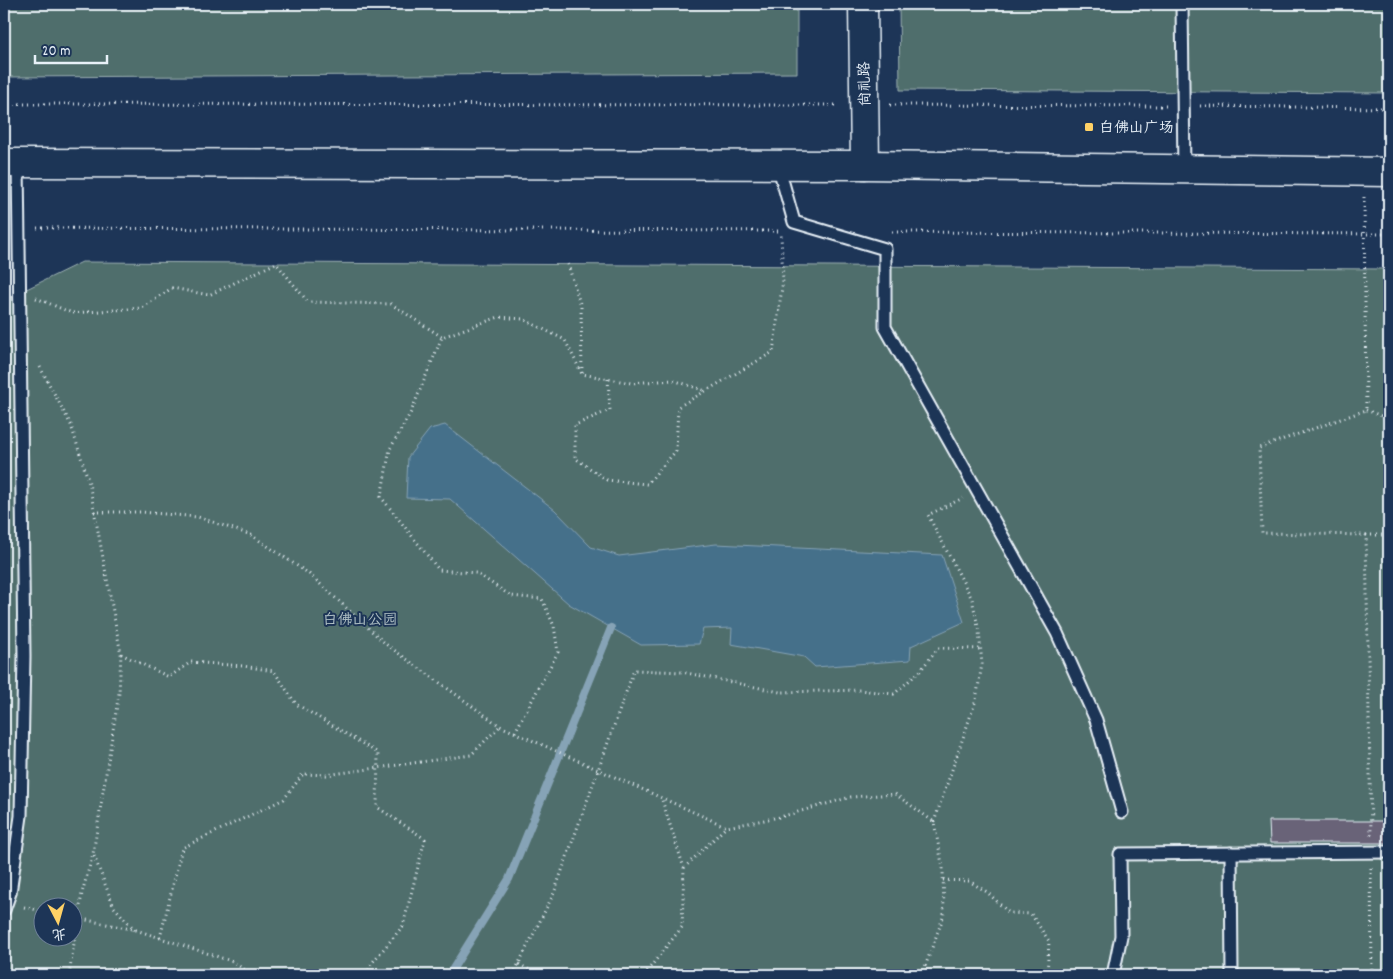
<svg xmlns="http://www.w3.org/2000/svg" width="1393" height="979" font-family="Dekko,'LXGW WenKai TC',sans-serif">
	<style>
		.green { fill: #506e6c; stroke: #9cb0b2; fill-rule: evenodd }
		.water { fill: #446f8a; stroke: #86a3b6 }
		.lines { fill: none; stroke-linecap: round; stroke-linejoin: round }
		.stream { stroke: #86a3b6; stroke-width: 8 }
		.building { fill: #696478; stroke: #e8f1f8 }
		.lane-casing { stroke: #e8f1f8; stroke-width: 15 }
		.secondary-casing { stroke: #e8f1f8; stroke-width: 31 }
		.path { stroke: #e8f1f8; stroke-width: 3; stroke-dasharray: 1 4; stroke-linecap: butt }
		.lane { stroke: #1d3557; stroke-width: 11 }
		.secondary { stroke: #1d3557; stroke-width: 28 }
		.poi-dot { fill: #ffd166; stroke: #1d3557; stroke-width: 2 }
		.labels { text-anchor: middle; stroke-width: 4; stroke-linejoin: round; paint-order: stroke }
		.street-label { font-size: 15px; fill: #e8f1f8; stroke: #1d3557 }
		.poi-label { font-size: 15px; fill: #e8f1f8; stroke: #1d3557; text-anchor: start }
		.park-label { font-size: 15px; fill: #b3c3c7; stroke: #1d3557 }
	</style>
	<rect width="100%" height="100%" fill="#1d3557"/>
	<filter id="ink" filterUnits="userSpaceOnUse"><feTurbulence type="fractalNoise" baseFrequency=".02" numOctaves="2"/><feDisplacementMap in="SourceGraphic" scale="10" xChannelSelector="R" yChannelSelector="G"/><feConvolveMatrix kernelMatrix="1 2 1 2 8 2 1 2 1" color-interpolation-filters="sRGB"/></filter>
	<g filter="url(#ink)">
		<g class="green">
			<path d="M4 4H797V73L4 77Z"/>
			<path d="M899 4H1389V93L900 90Z"/>
			<path d="M82 262 1389 269V975H4V300ZM42 906H72V936H42Z"/>
		</g>
		<path class="water" d="M445 425 555 510 591 547 619 556 716 544 942 555 964 622 911 646 910 660 815 667 804 657 731 644 732 628 703 629 699 644 641 645 569 604 450 499 406 498 408 457 430 429Z"/>
		<g class="lines">
			<path class="stream" d="M449 975 509 879 611 628"/>
		</g>
		<path class="building" d="M1269 821H1389V843H1270Z"/>
		<g class="lines">
			<g class="lane-casing">
				<g id="lane">
					<path d="M1182 4 1184 170"/>
					<path d="M778 165 794 222 885 249V327L1057 633 1096 720 1122 812"/>
					<path d="M1231 853 1232 975"/>
					<path d="M4 910 10 893 21 816 24 656 18 163"/>
					<path d="M1113 975 1121 936 1120 854 1389 852"/>
				</g>
			</g>
			<g class="secondary-casing">
				<g id="secondary">
					<path d="M863 4 865 165"/>
					<path d="M4 163 865 165 1389 172"/>
				</g>
			</g>
			<g class="path">
				<path d="M4 104 839 105"/>
				<path d="M890 105 1166 106"/>
				<path d="M1200 106 1389 108"/>
				<path d="M1364 197 1366 410 1259 448 1262 533 1366 535 1371 835"/>
				<path d="M37 228 781 231"/>
				<path d="M892 232 1389 234"/>
				<path d="M568 264 581 307 582 374"/>
				<path d="M36 298 72 313 142 308 172 288 209 295 276 263 308 302 391 304 442 337"/>
				<path d="M40 367 71 425 89 483 121 654 119 693 93 854 82 893 69 975"/>
				<path d="M608 379 610 410 575 425V458L607 480 647 484 676 451 678 407 773 352 783 280 781 234"/>
				<path d="M1366 410 1389 419"/>
				<path d="M94 512H141L198 517 251 535 308 573 387 645 500 726 727 827 780 817 851 797 895 794 934 822 943 869 944 915 922 975"/>
				<path d="M1366 535H1389"/>
				<path d="M121 654 169 677 191 662 243 666 274 671 296 704 378 753 377 807 425 839 403 926 371 964 367 975"/>
				<path d="M515 732 558 652 554 626 542 599 511 596 476 573 439 570 381 497 390 449 411 412 442 337 499 317 523 319 565 340 582 374 631 383 673 380 706 391"/>
				<path d="M934 822 976 700 982 664 979 631 972 599 928 515 963 498"/>
				<path d="M94 856 114 907 135 930"/>
				<path d="M684 868 726 827"/>
				<path d="M1371 868 1372 975"/>
				<path d="M943 880 969 881 987 892 1009 913 1031 914 1049 941 1047 975"/>
				<path d="M24 907 42 911"/>
				<path d="M72 917 136 930 231 961 253 975"/>
				<path d="M160 938 182 848 284 799 303 774 326 775 471 755 500 726"/>
				<path d="M519 964 538 975"/>
				<path d="M513 975 554 893 634 670 682 672 780 692 860 690 894 694 920 671 938 648 981 649"/>
				<path d="M644 975 682 927 684 868 661 797"/>
			</g>
			<use href="#lane" class="lane"/>
			<use href="#secondary" class="secondary"/>
		</g>
	</g>
	<rect class="poi-dot" x="1084" y="122" width="10" height="10" rx="2.5"/>
	<g class="labels">
		<g class="street-label">
			<text transform="translate(864 84) rotate(-91)" y="5">尚礼路</text>
		</g>
		<g class="poi-label">
			<text x="1099" y="132">白佛山广场</text>
		</g>
		<g class="park-label">
			<text x="360" y="624">白佛山公园</text>
		</g>
	</g>
	<rect width="1393" height="979" fill="none" stroke="#1d3557" stroke-width="20"/>
	<rect x="10" y="10" width="1373" height="959" fill="none" stroke="#e8f1f8" stroke-width="2" filter="url(#ink)"/>
	<g transform="translate(58 922) rotate(174)"><circle r="24" fill="#1d3557" stroke="#6e8097"/>
	<path d="M0-4L9 19L0 12L-9 19Z" fill="#ffd166"/>
	<text y="-8" font-size="14" font-weight="bold" text-anchor="middle" fill="#e8f1f8">北</text>
	</g>
	<path d="M35 55v8h72v-8" fill="none" stroke="#e8f1f8" stroke-width="2.5"/>
	<text x="42" y="55" font-size="15" fill="#e8f1f8" stroke="#1d3557" stroke-width="4" paint-order="stroke">20 m</text>
</svg>
